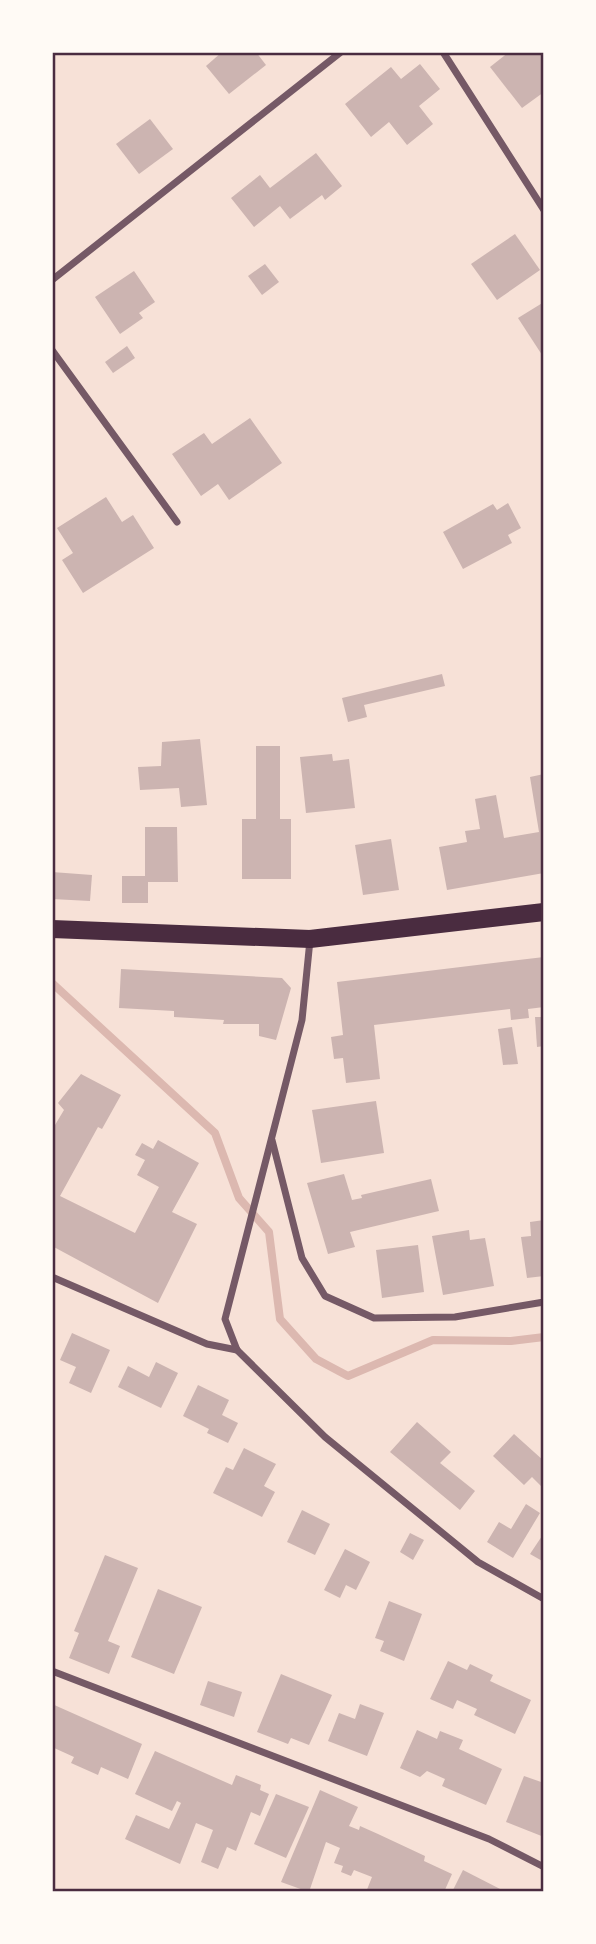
<svg xmlns="http://www.w3.org/2000/svg" width="596" height="1944" font-family="'IBM Plex Sans',sans-serif">
	<style>
		.lines { fill: none; stroke-linecap: round; stroke-linejoin: round }
		.stream { stroke: #dcb8b0; stroke-width: 8 }
		.building { fill: #ccb4b1 }
		.minor { stroke: #755966; stroke-width: 7 }
		.primary { stroke: #4a2c40; stroke-width: 18 }
		.neatline { fill: none; stroke: #4a2c40; stroke-width: 2.5 }
	</style>
	<rect width="100%" height="100%" fill="#f7e1d7"/>
	<g class="lines">
		<path class="stream" d="M52 983 215 1133 239 1198 269 1232 280 1319 316 1359 348 1376 433 1340 511 1341 544 1337"/>
	</g>
	<g class="building">
		<path d="M222 52H256L266 65 229 94 206 66Z"/>
		<path d="M509 52H544V92L522 108 490 67Z"/>
		<path d="M420 64 440 89 419 106 433 124 407 145 389 122 371 137 345 104 391 67 401 79Z"/>
		<path d="M150 119 173 149 139 174 116 144Z"/>
		<path d="M316 153 342 186 325 200 322 195 290 219 280 206 254 227 231 198 260 175 270 188Z"/>
		<path d="M515 234 540 270 497 300 471 264Z"/>
		<path d="M265 264 279 282 262 295 248 276Z"/>
		<path d="M134 271 155 302 139 313 143 318 120 334 95 297Z"/>
		<path d="M544 302V358L518 318Z"/>
		<path d="M127 346 135 358 113 373 105 362Z"/>
		<path d="M250 418 282 463 229 500 218 484 201 496 172 454 204 433 212 444Z"/>
		<path d="M106 497 122 522 133 515 154 548 83 593 62 560 73 553 57 528Z"/>
		<path d="M508 503 521 528 508 535 512 543 463 569 443 532 493 504 497 510Z"/>
		<path d="M442 674 445 686 364 705 367 717 348 722 342 698Z"/>
		<path d="M200 739 207 805 181 807 179 788 140 790 138 767 161 766 162 742Z"/>
		<path d="M256 746H280V819H291V879H242V819H256Z"/>
		<path d="M332 754 333 761 349 759 355 808 306 813 300 757Z"/>
		<path d="M544 774V873L447 890 439 847 467 842 465 831 480 829 475 799 496 795 504 838 539 832 530 777Z"/>
		<path d="M145 827H177L178 882H148V903H122V876H145Z"/>
		<path d="M391 839 399 890 363 895 355 845Z"/>
		<path d="M52 872 92 875 90 901 52 899Z"/>
		<path d="M544 957V1007L528 1009 529 1018 511 1020 510 1009 374 1025 380 1079 346 1083 343 1058 334 1059 331 1037 343 1035 337 982Z"/>
		<path d="M121 969 282 978 291 988 276 1040 259 1036V1024H223L224 1020 174 1017V1011L119 1008Z"/>
		<path d="M535 1017H544V1046L537 1047Z"/>
		<path d="M512 1027 518 1064 503 1065 498 1029Z"/>
		<path d="M81 1074 121 1095 102 1129 98 1127 60 1196 135 1233 159 1187 137 1175 145 1160 135 1155 142 1143 153 1149 158 1140 199 1163 172 1212 197 1224 158 1303 52 1246V1130L64 1110 58 1103Z"/>
		<path d="M376 1101 384 1153 321 1163 312 1110Z"/>
		<path d="M344 1174 352 1200 362 1198 361 1195 431 1179 439 1211 350 1232 355 1247 328 1254 307 1183Z"/>
		<path d="M544 1220V1276L527 1278 521 1237 531 1236 530 1222Z"/>
		<path d="M469 1230 470 1240 485 1238 494 1286 443 1295 432 1236Z"/>
		<path d="M418 1245 424 1292 382 1298 376 1250Z"/>
		<path d="M72 1333 110 1350 91 1393 69 1383 76 1367 60 1360Z"/>
		<path d="M156 1362 178 1373 161 1408 118 1387 128 1366 149 1377Z"/>
		<path d="M198 1385 229 1400 222 1415 238 1423 228 1443 207 1433 209 1429 183 1416Z"/>
		<path d="M417 1422 451 1452 440 1463 475 1491 460 1510 390 1452Z"/>
		<path d="M514 1434 544 1461V1489L532 1477 524 1485 493 1456Z"/>
		<path d="M244 1448 276 1464 264 1486 275 1492 262 1517 213 1493 226 1467 233 1470Z"/>
		<path d="M526 1504 540 1513 513 1558 487 1542 499 1522 511 1529Z"/>
		<path d="M302 1510 330 1524 315 1555 287 1542Z"/>
		<path d="M410 1533 424 1540 413 1560 400 1552Z"/>
		<path d="M544 1533V1562L530 1554Z"/>
		<path d="M345 1549 370 1562 356 1590 346 1585 340 1598 324 1590Z"/>
		<path d="M105 1555 138 1568 108 1641 120 1646 109 1674 69 1658 79 1633 74 1631Z"/>
		<path d="M158 1589 202 1607 174 1674 131 1657Z"/>
		<path d="M389 1601 422 1614 404 1661 380 1651 384 1641 375 1638Z"/>
		<path d="M448 1661 467 1670 470 1664 493 1675 490 1681 531 1700 515 1734 474 1715 477 1709 457 1700 453 1709 430 1699Z"/>
		<path d="M281 1674 332 1695 309 1745 291 1738 288 1744 257 1732Z"/>
		<path d="M208 1681 242 1692 234 1717 200 1705Z"/>
		<path d="M52 1704 142 1744 128 1779 101 1767 98 1775 71 1763 74 1757 52 1747Z"/>
		<path d="M360 1704 384 1713 367 1756 328 1741 339 1713 355 1719Z"/>
		<path d="M417 1730 437 1739 440 1731 463 1740 459 1749 502 1769 486 1805 442 1786 445 1779 427 1771 420 1777 400 1768Z"/>
		<path d="M155 1751 232 1785 236 1775 261 1785 260 1790 269 1794 260 1816 251 1812 236 1851 227 1847 218 1869 201 1862 213 1830 196 1823 180 1864 125 1839 136 1815 169 1829 181 1803 177 1801 172 1811 135 1794Z"/>
		<path d="M524 1776 544 1783V1837L506 1822Z"/>
		<path d="M320 1790 358 1807 349 1826 359 1830 360 1826 378 1834 425 1856 424 1861 452 1874 444 1892H366L372 1877 354 1870 351 1876 341 1872 343 1866 334 1863 340 1848 326 1842 309 1892 281 1882Z"/>
		<path d="M276 1794 309 1807 286 1858 254 1844Z"/>
		<path d="M463 1870 506 1892H452Z"/>
	</g>
	<g class="lines">
		<g class="minor">
			<path d="M443 52 544 210"/>
			<path d="M52 280 341 52"/>
			<path d="M52 350 177 522"/>
			<path d="M310 940 302 1020 225 1319 237 1350 325 1437 478 1562 544 1599"/>
			<path d="M272 1140 302 1258 325 1296 374 1318 455 1317 544 1302"/>
			<path d="M52 1277 207 1344 237 1350"/>
			<path d="M52 1671 489 1839 544 1867"/>
		</g>
		<path class="primary" d="M52 929 310 939 544 912"/>
	</g>
	<rect width="596" height="1944" fill="none" stroke="#fffaf5" stroke-width="108"/>
	<rect x="54" y="54" width="488" height="1836" class="neatline"/>
</svg>
